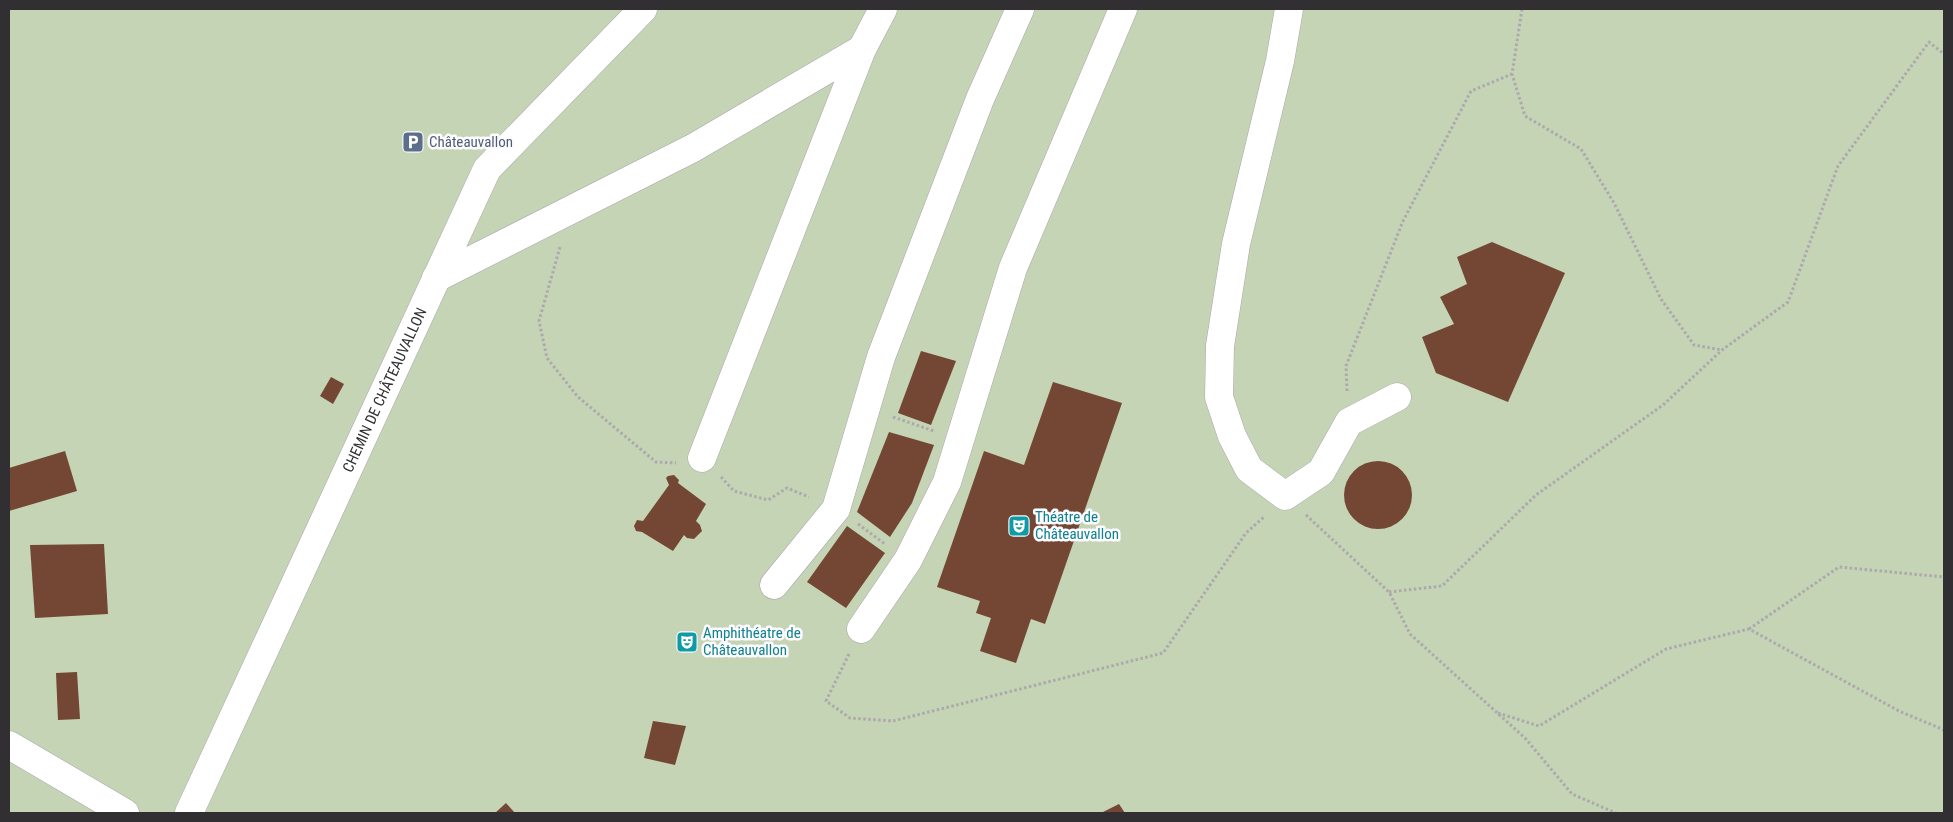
<svg xmlns="http://www.w3.org/2000/svg" width="1953" height="822" font-family="'Roboto Condensed',sans-serif">
	<style>
		.green { fill: #c4d4b5 }
		.building { fill: #734734 }
		.lines { fill: none; stroke-linecap: round; stroke-linejoin: round }
		.minor-casing { stroke: #aba6ac; stroke-width: 29 }
		.path { stroke: #ada8ad; stroke-width: 3; stroke-dasharray: 2.5 2.5; stroke-linecap: butt }
		.minor { stroke: #fff; stroke-width: 28 }
		.labels { text-anchor: middle; stroke-width: 5; stroke-linejoin: round; paint-order: stroke }
		.service-label { font-size: 15px; fill: #4e5e75; stroke: #fefbff; text-anchor: start }
		.street-label { font-size: 15px; fill: #312f31; stroke: #fefbff }
		.culture-label { font-size: 15px; fill: #0d838f; stroke: #fefbff; text-anchor: start }
	</style>
	<rect width="100%" height="100%" fill="#f3edf3"/>
	<rect class="green" x="9" y="9" width="1935" height="804"/>
	<g class="building">
		<path d="M1492 242 1565 273 1508 402 1436 373 1422 337 1454 324 1440 297 1467 284 1457 257Z"/>
		<path d="M921 351 956 361 931 425 898 413Z"/>
		<path d="M331 377 344 384 333 404 320 396Z"/>
		<path d="M1053 382 1122 403 1045 624 1031 619 1016 663 980 651 991 618 976 613 980 601 937 587 984 451 1024 465Z"/>
		<path d="M889 432 934 445 912 503 890 537 857 512Z"/>
		<path d="M65 451 77 491 9 511V468Z"/>
		<circle cx="1378" cy="495" r="34"/>
		<path d="M674 475 679 480 678 483 706 504 696 521 700 525 702 531 694 539 687 538 684 535 673 551 642 532 636 531 634 526 637 520 643 521 669 485 666 478 668 476Z"/>
		<path d="M847 526 885 553 846 608 807 582Z"/>
		<path d="M104 544 108 614 35 618 30 545Z"/>
		<path d="M77 672 80 719 58 720 56 673Z"/>
		<path d="M653 721 686 726 675 765 644 758Z"/>
		<path d="M506 803 515 813H495Z"/>
		<path d="M1119 804 1125 813H1101Z"/>
	</g>
	<g class="lines">
		<g class="minor-casing">
			<g id="minor">
				<path d="M1289 9 1280 61 1236 244 1220 346 1219 397 1232 436 1249 469 1285 496 1321 472 1349 422 1397 397"/>
				<path d="M862 49 883 9"/>
				<path d="M436 278 693 148 862 49 702 458"/>
				<path d="M774 585 836 509 881 357 980 99 1020 9"/>
				<path d="M861 629 908 560 947 482 1013 268 1123 9"/>
				<path d="M9 745 125 813"/>
				<path id="s1" d="M189 813 487 169 643 9"/>
			</g>
		</g>
		<g class="path">
			<path d="M1522 9 1512 74 1525 116 1581 149 1614 203 1661 299 1694 345 1722 350"/>
			<path d="M560 247 539 321 547 358 578 397 656 462 676 463"/>
			<path d="M1347 391 1346 366 1403 221 1471 91 1512 74"/>
			<path d="M893 417 934 431"/>
			<path d="M721 477 734 491 768 500 787 488 809 497"/>
			<path d="M1306 515 1389 592 1410 634 1525 738 1572 794 1616 813"/>
			<path d="M858 524 885 544"/>
			<path d="M1389 592 1442 586 1536 495 1663 405 1722 350 1788 302 1838 166 1929 42 1944 54"/>
			<path d="M1749 629 1839 567 1944 577"/>
			<path d="M849 654 826 701 850 718 893 721 1163 653 1246 533 1265 516"/>
			<path d="M1498 713 1539 726 1666 649 1749 629 1899 711 1944 730"/>
		</g>
		<use href="#minor" class="minor"/>
	</g>
	<defs>
		<g id="parking-square" transform="scale(1.125)"><rect x="-9" y="-9" width="18" height="18" rx="4" fill="#5c6f8a" stroke="#fefbff"/><path d="M-3.5-5.5H1a3.5 3.5 0 0 1 0 7H-1V5.5H-3.5ZM-1-3.4V-.6H.8a1.4 1.4 0 0 0 0-2.8Z" fill="#fff"/></g>
		<g id="theatre-square" transform="scale(1.125)"><rect x="-9" y="-9" width="18" height="18" rx="4" fill="#0f9aa8" stroke="#fefbff"/><path d="M-5-5.5Q0-4 5-5.5V0Q5 5 0 6Q-5 5-5 0ZM-3.3-2.5H-1v1.5H-3.3ZM1-2.5H3.3v1.5H1ZM-2.8 1Q0 5.5 2.8 1Z" fill="#fff"/></g>
	</defs>
	<g fill-rule="evenodd">
		<use href="#parking-square" x="413" y="142"/>
		<use href="#theatre-square" x="1019" y="526"/>
		<use href="#theatre-square" x="687" y="642"/>
	</g>
	<g class="labels">
		<g class="service-label">
			<text x="429" y="147">Châteauvallon</text>
		</g>
		<g class="street-label">
			<text dy="5" stroke="none"><textPath href="#s1" startOffset="466">CHEMIN DE CHÂTEAUVALLON</textPath></text>
		</g>
		<g class="culture-label">
			<text x="1035" y="522">Théatre de<tspan x="1035" dy="17">Châteauvallon</tspan></text>
			<text x="703" y="638">Amphithéatre de<tspan x="703" dy="17">Châteauvallon</tspan></text>
		</g>
	</g>
	<rect width="1953" height="822" fill="none" stroke="#312f31" stroke-width="20"/>
</svg>
